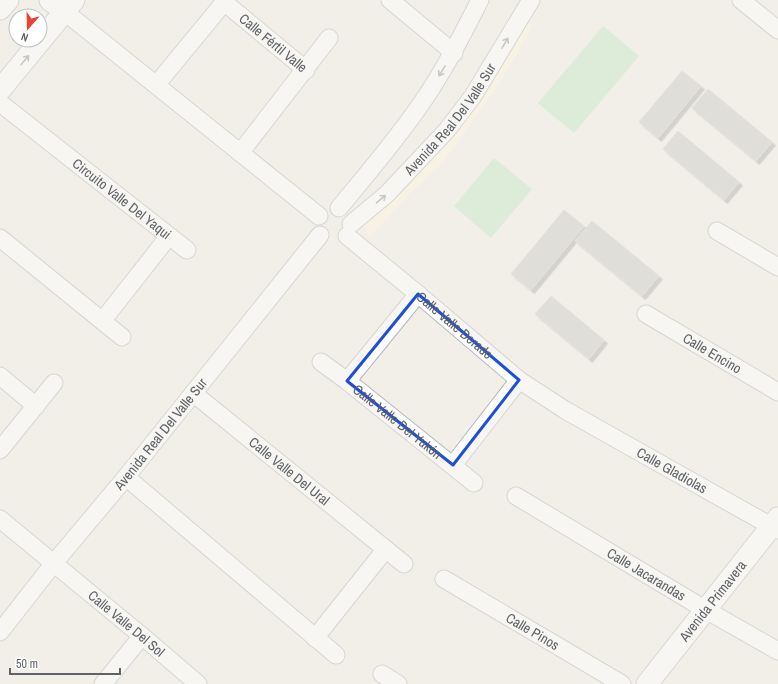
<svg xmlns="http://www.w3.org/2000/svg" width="778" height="684" font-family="'Archivo Narrow',sans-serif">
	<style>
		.commercial { fill: #fef7e0 }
		.green { fill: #c5e8c5 }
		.building { fill: #cccac5; stroke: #d6d1c6; filter: url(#shadow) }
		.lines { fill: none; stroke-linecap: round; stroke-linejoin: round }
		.minor-casing { stroke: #b5b8bc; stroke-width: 19 }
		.tertiary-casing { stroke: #b5b8bc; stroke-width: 23 }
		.minor { stroke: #fff; stroke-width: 17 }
		.tertiary { stroke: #fff; stroke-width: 21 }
		.oneway { stroke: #979a9d }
		.marked { fill: none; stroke: #1d4ed8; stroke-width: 3; stroke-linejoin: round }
		.labels { text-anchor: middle; stroke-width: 3; stroke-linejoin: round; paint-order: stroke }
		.street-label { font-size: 14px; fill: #5f6368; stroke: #fff }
	</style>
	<defs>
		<filter id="shadow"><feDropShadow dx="3.5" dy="3.5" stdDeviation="0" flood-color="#0004"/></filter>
	</defs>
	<rect width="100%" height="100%" fill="#f1efe8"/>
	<path class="commercial" d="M512 17 533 25 501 81 444 161 405 198 370 237 355 213 440 129Z"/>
	<g class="green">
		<path d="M603 26 639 56 574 133 538 103Z"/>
		<path d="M494 158 532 189 491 238 454 206Z"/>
	</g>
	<g class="building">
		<path d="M682 71 701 86 658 138 639 122Z"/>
		<path d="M708 89 772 142 756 161 692 108Z"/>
		<path d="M678 131 739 182 724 200 663 149Z"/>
		<path d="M564 210 584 226 531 290 511 274Z"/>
		<path d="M592 221 659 276 642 296 575 241Z"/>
		<path d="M551 296 604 340 589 359 535 314Z"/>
	</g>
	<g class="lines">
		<g class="minor-casing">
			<g id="minor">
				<path d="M390 0 454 53"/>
				<path d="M741 0 778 30"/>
				<path id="s1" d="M224 2 306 70"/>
				<path d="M65 12 319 216"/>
				<path d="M156 85 226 0"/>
				<path id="s2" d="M0 103 187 250"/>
				<path d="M240 153 329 38"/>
				<path d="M339 208C368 173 398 138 423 101 445 69 462 35 480 0"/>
				<path id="s3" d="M351 224 387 194 447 130 473 96 531 0"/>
				<path d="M717 231 778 267"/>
				<path id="s4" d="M347 236 418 294 519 380 565 410 604 432 778 530"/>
				<path d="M0 238 122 337"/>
				<path id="s5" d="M646 314 778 392"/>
				<path d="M103 320 169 236"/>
				<path id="s6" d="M321 362 347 381 474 483"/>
				<path d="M0 376 36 406"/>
				<path d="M347 381 418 294"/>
				<path id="s7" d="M193 393 404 564"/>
				<path d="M0 450 54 383"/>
				<path d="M453 465 519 380"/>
				<path d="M126 477 336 655"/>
				<path id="s8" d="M516 496 706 610 778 651"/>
				<path id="s9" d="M0 519 142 636 198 684"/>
				<path id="s10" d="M444 579 622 684"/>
				<path id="s11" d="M0 632 54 563 126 477 320 235"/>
				<path d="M315 638 385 550"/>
				<path d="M382 674 398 684"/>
				<path d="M103 684 142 636"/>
			</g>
		</g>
		<g class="tertiary-casing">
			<g id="tertiary">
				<path d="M50 0 65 12"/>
				<path d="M0 9 8 0"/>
				<path d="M0 90 74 0"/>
				<path id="s12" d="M647 684 778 518"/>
			</g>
		</g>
		<use href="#minor" class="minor"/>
		<use href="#tertiary" class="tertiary"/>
	</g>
	<defs><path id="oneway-shaft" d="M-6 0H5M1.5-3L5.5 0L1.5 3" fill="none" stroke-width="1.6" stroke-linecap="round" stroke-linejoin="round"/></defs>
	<g class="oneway">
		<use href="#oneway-shaft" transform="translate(505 43) rotate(-59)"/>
		<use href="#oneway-shaft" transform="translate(25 60) rotate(-50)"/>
		<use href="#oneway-shaft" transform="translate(442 71) rotate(122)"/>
		<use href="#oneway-shaft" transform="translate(381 199) rotate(-40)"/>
	</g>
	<path d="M0 0H778V684H0ZM418 294 519 380 453 465 347 381Z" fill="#f1efe8" fill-opacity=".55" fill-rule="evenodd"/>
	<path class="marked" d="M418 294 519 380 453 465 347 381Z"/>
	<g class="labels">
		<g class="street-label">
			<text dy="5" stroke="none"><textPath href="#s1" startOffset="64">Calle Fértil Valle</textPath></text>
			<text dy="5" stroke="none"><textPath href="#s3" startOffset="145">Avenida Real Del Valle Sur</textPath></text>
			<text dy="5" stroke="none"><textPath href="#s2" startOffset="155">Circuito Valle Del Yaqui</textPath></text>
			<text dy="5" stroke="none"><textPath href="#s4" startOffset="140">Calle Valle Dorado</textPath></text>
			<text dy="5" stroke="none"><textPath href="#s5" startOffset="77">Calle Encino</textPath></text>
			<text dy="5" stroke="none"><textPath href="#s6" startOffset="97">Calle Valle Del Yukón</textPath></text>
			<text dy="5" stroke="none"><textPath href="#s11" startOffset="255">Avenida Real Del Valle Sur</textPath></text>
			<text dy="5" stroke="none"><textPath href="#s4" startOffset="402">Calle Gladiolas</textPath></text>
			<text dy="5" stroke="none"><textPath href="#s7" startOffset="124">Calle Valle Del Ural</textPath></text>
			<text dy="5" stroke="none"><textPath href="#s8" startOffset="152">Calle Jacarandas</textPath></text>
			<text dy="5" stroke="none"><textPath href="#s12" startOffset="106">Avenida Primavera</textPath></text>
			<text dy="5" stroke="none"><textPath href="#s9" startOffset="164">Calle Valle Del Sol</textPath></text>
			<text dy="5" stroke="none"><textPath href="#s10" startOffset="103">Calle Pinos</textPath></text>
		</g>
	</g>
	<g transform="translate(28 28) rotate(200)"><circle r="19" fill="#ffffff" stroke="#bfc1c3"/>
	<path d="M0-3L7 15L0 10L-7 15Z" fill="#ea4335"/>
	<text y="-6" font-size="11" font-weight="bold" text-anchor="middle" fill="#5f6368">N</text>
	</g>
	<path d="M10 668v6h110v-6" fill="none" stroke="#5f6368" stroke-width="2"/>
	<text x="16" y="668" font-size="12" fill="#5f6368" stroke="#ffffff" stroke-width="3" paint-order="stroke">50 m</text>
</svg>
